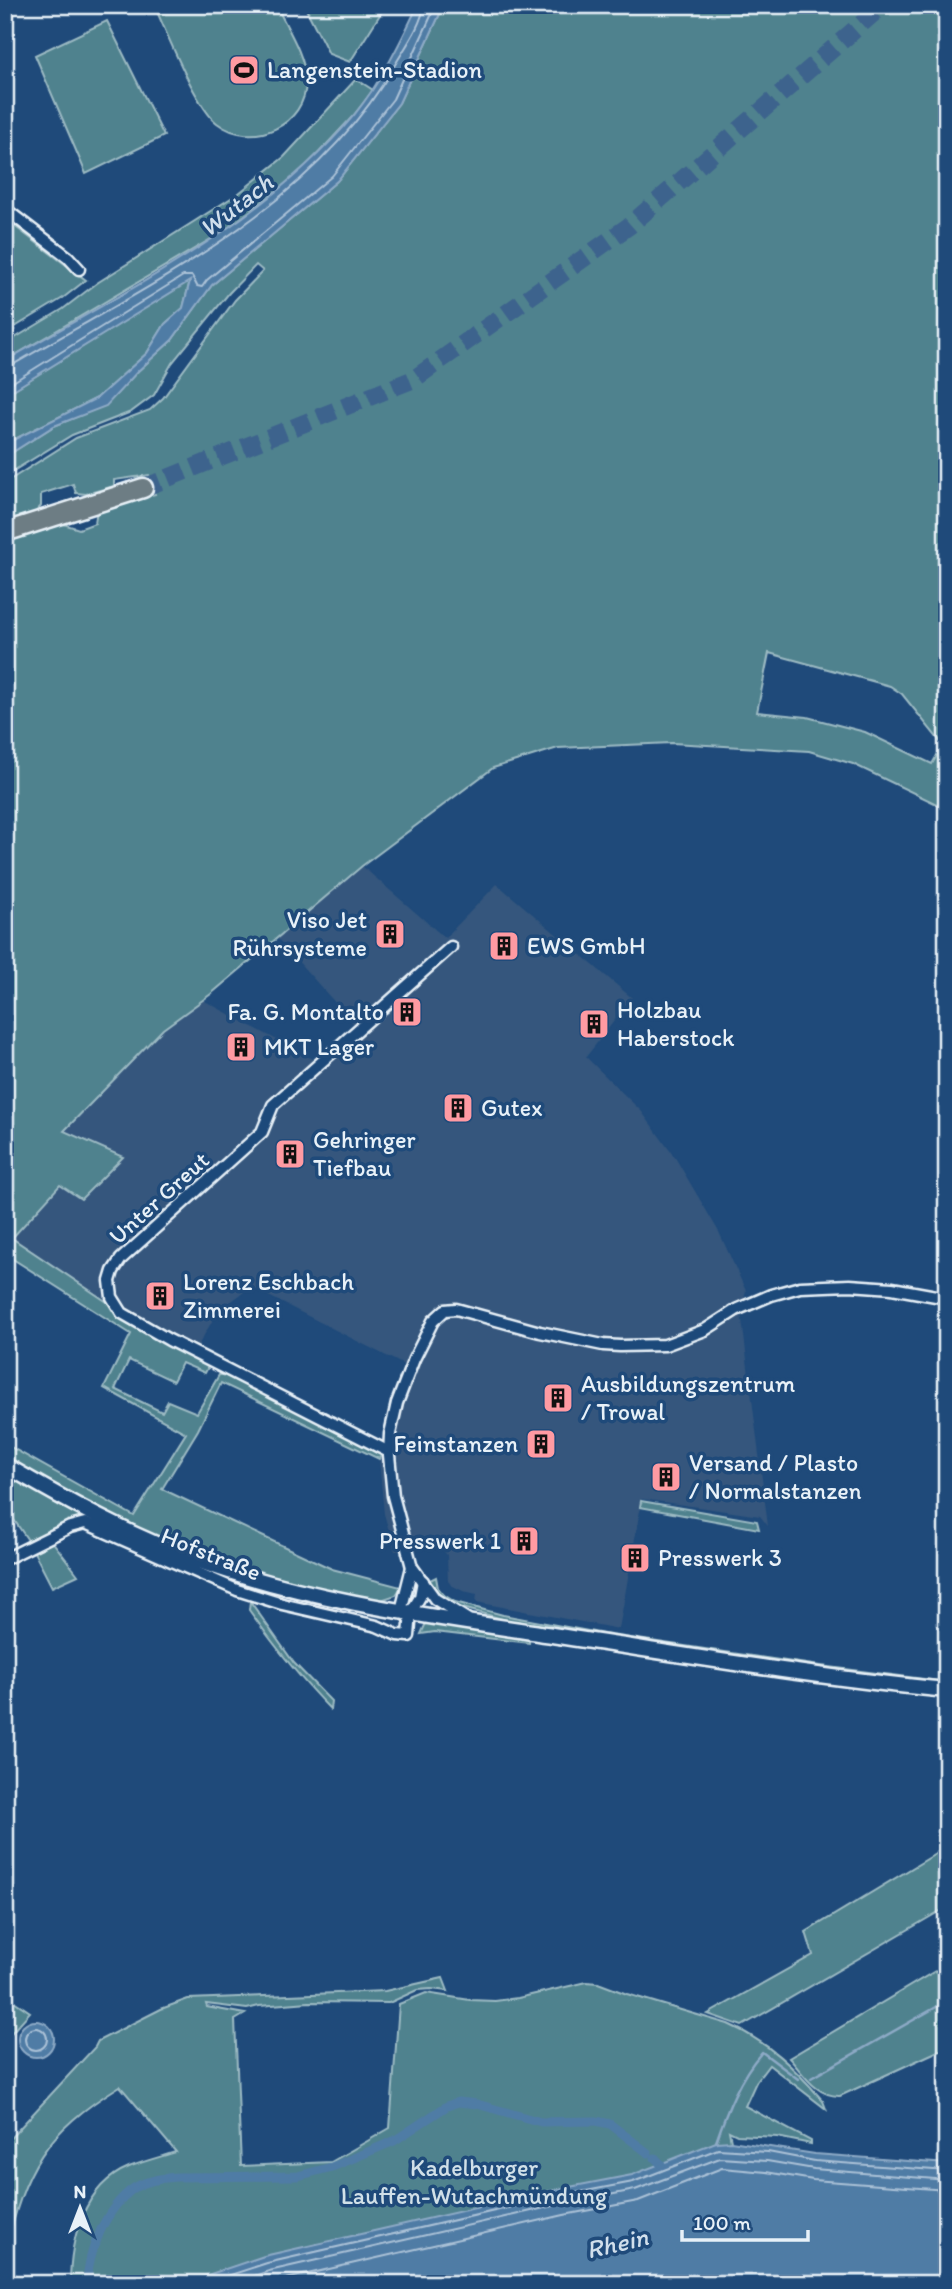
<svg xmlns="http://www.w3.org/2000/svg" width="952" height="2289" font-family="Itim,sans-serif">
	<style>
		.built { fill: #34567d }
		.green { fill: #50828e; stroke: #9cbac3; stroke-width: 2; fill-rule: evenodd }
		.water { fill: #507ba5; stroke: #8daac6; stroke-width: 2 }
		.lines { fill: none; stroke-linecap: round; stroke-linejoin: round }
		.shore { stroke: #abc2d7; stroke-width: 2 }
		.stream { stroke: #8daac6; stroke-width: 2.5 }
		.canal { stroke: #507ba5; stroke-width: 9 }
		.highway-tunnel { stroke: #3d638d; stroke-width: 18; stroke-dasharray: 18 9; stroke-linecap: butt }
		.street-casing { stroke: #e8f1f8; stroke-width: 15 }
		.secondary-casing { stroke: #e8f1f8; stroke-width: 19 }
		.highway-casing { stroke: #e8f1f8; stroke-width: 23 }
		.street { stroke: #1f4a7a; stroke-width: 10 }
		.secondary { stroke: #1f4a7a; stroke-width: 14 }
		.highway { stroke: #6d7d84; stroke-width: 18 }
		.labels { text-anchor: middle; stroke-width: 7; stroke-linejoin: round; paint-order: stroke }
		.poi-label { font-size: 24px; fill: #e8f1f8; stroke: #1f4a7a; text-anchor: start }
		.street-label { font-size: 24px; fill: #e8f1f8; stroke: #1f4a7a }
		.park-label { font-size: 24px; fill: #d1e0e8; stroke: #1f4a7a }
		.water-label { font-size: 26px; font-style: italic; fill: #d1dfec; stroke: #1f4a7a }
	</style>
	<rect width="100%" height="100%" fill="#1f4a7a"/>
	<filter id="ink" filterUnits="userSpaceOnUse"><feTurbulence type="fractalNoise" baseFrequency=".0143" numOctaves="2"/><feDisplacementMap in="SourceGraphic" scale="14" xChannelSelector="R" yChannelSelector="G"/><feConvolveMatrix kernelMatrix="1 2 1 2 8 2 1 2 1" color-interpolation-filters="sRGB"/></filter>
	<g filter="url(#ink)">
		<path class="built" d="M362 866 445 938 497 884 632 998 586 1057 642 1112 676 1159 719 1232 746 1291 741 1312 768 1526 760 1516 642 1499 619 1629 476 1602 477 1594 463 1591 451 1585 448 1581 447 1555 441 1548 395 1551 384 1514 379 1459 385 1436 388 1417 406 1366 251 1287 218 1311 195 1351 102 1300 11 1238 60 1185 122 1157 64 1131 163 1029 203 1000 316 1061 356 1026 277 938Z"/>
		<g class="green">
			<path d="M154 5H276C287 28 305 55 306 80 307 126 252 150 217 123 196 107 167 33 154 5Z"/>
			<path d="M304 5H386L350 62 329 54Z"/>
			<path d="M444 5H947V809L853 764 809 751 672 743 558 748 493 768 362 866 211 994 163 1029 64 1131 123 1157 81 1199 60 1185 12 1238 110 1304 115 1312 206 1364 208 1367 205 1373 182 1363 173 1381 129 1360 115 1389 162 1412 168 1401 197 1413 219 1375H224L375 1448 382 1454 379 1459 221 1383 198 1430 162 1489 332 1569 401 1587 396 1595 381 1600 345 1594 228 1565 147 1535 5 1460V1444L134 1516 186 1433 104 1388 131 1334 5 1254V791L8 782 5 781V537L54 521 79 529 95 523 97 510 155 494 149 475 114 480V486L86 494 76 493 73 484 41 494V506L33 515 5 523V483L76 438 150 410 163 398 235 300 263 271 256 265 229 293 172 363 154 395 131 412 72 435 5 476V457L54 426 106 405 138 371 172 340 212 285 337 181 399 103ZM769 653 890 686 902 694 943 745 932 764 865 732 807 717 757 712Z"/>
			<path d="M107 21 164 136 86 174 35 55Z"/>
			<path d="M356 79 373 90 354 115 299 174 221 233 5 361V344L63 309 97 283 239 193 284 157Z"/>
			<path d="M5 219 86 280 63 298 5 333Z"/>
			<path d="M190 280 183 308 165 324 147 353 97 398 5 444V395Z"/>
			<path d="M5 1472 87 1517 84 1521 30 1543 5 1507Z"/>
			<path d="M641 1501 757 1521 759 1529 640 1507Z"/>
			<path d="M52 1541 78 1575 52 1587 33 1550Z"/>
			<path d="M436 1577 438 1588 444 1595 455 1602 503 1615 604 1634 813 1665 947 1682V1685L878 1678 517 1623 452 1605 439 1596 429 1584 430 1580Z"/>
			<path d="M250 1601 294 1663 331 1701 330 1709C299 1678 274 1645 249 1610Z"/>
			<path d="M426 1623 529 1637V1643L435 1632 421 1634Z"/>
			<path d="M947 1847V1907L742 2026 708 2014 813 1955 806 1932Z"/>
			<path d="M947 1964V2047L840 2096C816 2097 803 2073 789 2058Z"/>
			<path d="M443 1978 448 1991 431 1989 417 1990 389 2003 309 2002 259 2006 247 2009 206 2004 207 2007 245 2014 235 2020 241 2166 331 2162 390 2128 399 2004 426 1993 470 2000 495 2001 518 1998 587 1982 598 1983 627 1994 728 2024C767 2041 796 2069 823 2101L826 2109 769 2065 756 2082 745 2106 811 2141V2144L777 2137 737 2135 729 2131 731 2141 421 2284H70C70 2240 83 2186 129 2167 144 2161 160 2157 176 2152L120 2086C44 2133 25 2168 5 2254V2144L95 2047 98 2041 161 2009 188 1999 385 1991Z"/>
			<path d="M5 1995 30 2012 5 2040Z"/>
		</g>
		<g class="water">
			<path d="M418 5H444L399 103 337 181 212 285 172 340 138 371 106 406 54 426 5 457V444L97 398 147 353 165 324 183 308 190 281 5 395V361C127 290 262 225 354 115 381 82 400 43 418 5Z"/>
			<circle cx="36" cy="2039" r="18"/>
			<path d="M731 2141 815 2154 947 2164V2284H181L264 2256 559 2189 632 2175 716 2142Z"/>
		</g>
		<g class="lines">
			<g class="shore">
				<path d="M5 367 11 366C152 283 313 209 396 63 406 46 422 24 424 5"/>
				<path d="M5 387 183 276H192L197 286 202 287 207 280 332 176 393 99 436 5"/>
				<circle cx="36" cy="2039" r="11"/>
				<path d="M203 2284 267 2263 560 2196 633 2182 718 2149 768 2152 815 2161 947 2171"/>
				<path d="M231 2284 269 2271 562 2204 635 2190 720 2158 767 2161 814 2169 947 2180"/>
				<path d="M264 2284 564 2215 638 2201 722 2168 766 2172 813 2180 947 2190"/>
			</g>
			<g class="stream">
				<path d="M911 5 947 10"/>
				<path d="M811 2078 947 2001"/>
				<path d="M716 2142C727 2110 739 2078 762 2052L798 2079"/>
			</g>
			<g class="canal">
				<path d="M655 2158 661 2164"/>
				<path d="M87 2284C88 2250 106 2208 134 2188 147 2180 162 2178 176 2177L298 2176 332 2167 394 2141 447 2106 458 2102 477 2104 541 2122 596 2121 610 2124 648 2153"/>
			</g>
			<path class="highway-tunnel" d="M143 488 414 379 629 226 883 5"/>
			<g class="street-casing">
				<g id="street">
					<path d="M5 209 68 257 79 269"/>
					<path d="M389 1452 169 1340 122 1313 112 1297 110 1281 113 1271 121 1259 262 1132 273 1105 451 947"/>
					<path d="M5 1559 70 1527 85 1523 237 1590 282 1604 377 1626 397 1635 409 1636 411 1612 420 1597 423 1581"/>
					<path d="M401 1611 412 1567"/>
					<path d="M467 1619 435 1599 412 1567 393 1496 389 1455 390 1434 397 1403 414 1359 433 1321 445 1310 456 1309 540 1332 603 1345 620 1346 665 1345 705 1330 736 1310 771 1295 800 1287 850 1285 892 1288 947 1298"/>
				</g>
			</g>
			<g class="secondary-casing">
				<path id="secondary" d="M5 1465C67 1501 131 1537 199 1561 316 1603 443 1618 565 1637 692 1656 819 1678 947 1690"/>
			</g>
			<g class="highway-casing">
				<path id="highway" d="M5 532 143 488"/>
			</g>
			<use href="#street" class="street"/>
			<use href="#secondary" class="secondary"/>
			<use href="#highway" class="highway"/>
		</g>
	</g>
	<defs>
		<g id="stadium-square" transform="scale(1.575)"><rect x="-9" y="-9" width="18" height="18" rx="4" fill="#ff9aa2" stroke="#1f4a7a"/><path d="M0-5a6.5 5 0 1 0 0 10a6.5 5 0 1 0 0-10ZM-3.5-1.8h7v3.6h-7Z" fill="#111"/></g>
		<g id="building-square" transform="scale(1.575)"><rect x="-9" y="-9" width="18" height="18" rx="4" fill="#ff9aa2" stroke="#1f4a7a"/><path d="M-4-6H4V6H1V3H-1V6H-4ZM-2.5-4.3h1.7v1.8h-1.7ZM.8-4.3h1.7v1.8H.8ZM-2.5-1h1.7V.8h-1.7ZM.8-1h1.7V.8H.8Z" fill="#111"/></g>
	</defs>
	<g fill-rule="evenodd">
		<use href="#stadium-square" x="244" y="70"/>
		<use href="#building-square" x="390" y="934"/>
		<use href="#building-square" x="504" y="946"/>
		<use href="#building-square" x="407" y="1012"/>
		<use href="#building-square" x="594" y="1024"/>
		<use href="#building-square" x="241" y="1047"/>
		<use href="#building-square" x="458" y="1108"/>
		<use href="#building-square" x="290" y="1154"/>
		<use href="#building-square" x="160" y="1296"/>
		<use href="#building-square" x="558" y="1398"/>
		<use href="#building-square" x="541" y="1444"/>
		<use href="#building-square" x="666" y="1477"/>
		<use href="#building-square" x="524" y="1541"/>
		<use href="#building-square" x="635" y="1558"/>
	</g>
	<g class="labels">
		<g class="poi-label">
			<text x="267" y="78">Langenstein-Stadion</text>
			<text x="367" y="928" text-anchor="end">Viso Jet<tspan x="367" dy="28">Rührsysteme</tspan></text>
			<text x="527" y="954">EWS GmbH</text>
			<text x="617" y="1018">Holzbau<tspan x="617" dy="28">Haberstock</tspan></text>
			<text x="384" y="1020" text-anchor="end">Fa. G. Montalto</text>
			<text x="264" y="1055">MKT Lager</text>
			<text x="481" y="1116">Gutex</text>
			<text x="313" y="1148">Gehringer<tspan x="313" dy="28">Tiefbau</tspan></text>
			<text x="183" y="1290">Lorenz Eschbach<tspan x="183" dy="28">Zimmerei</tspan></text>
			<text x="581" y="1392">Ausbildungszentrum<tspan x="581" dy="28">/ Trowal</tspan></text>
			<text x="518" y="1452" text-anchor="end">Feinstanzen</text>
			<text x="689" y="1471">Versand / Plasto<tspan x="689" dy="28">/ Normalstanzen</tspan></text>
			<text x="501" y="1549" text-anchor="end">Presswerk 1</text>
			<text x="658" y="1566">Presswerk 3</text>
		</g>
		<g class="street-label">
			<text transform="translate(159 1198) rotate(-42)" y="8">Unter Greut</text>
			<text transform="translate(211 1554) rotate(22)" y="8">Hofstraße</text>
		</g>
		<g class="park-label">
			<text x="474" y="2176">Kadelburger<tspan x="474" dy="28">Lauffen-Wutachmündung</tspan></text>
		</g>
		<g class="water-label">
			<text transform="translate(236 205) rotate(-38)" y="9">Wutach</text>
			<text transform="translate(617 2243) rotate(-13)" y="9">Rhein</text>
		</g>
	</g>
	<rect width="952" height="2289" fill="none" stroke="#1f4a7a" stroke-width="28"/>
	<rect x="14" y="14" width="924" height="2261" fill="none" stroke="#e8f1f8" stroke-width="2.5" filter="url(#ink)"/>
	<g transform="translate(80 2208)" stroke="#1f4a7a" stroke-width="5" paint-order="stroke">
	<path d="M0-5L12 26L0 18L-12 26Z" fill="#e8f1f8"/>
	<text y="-10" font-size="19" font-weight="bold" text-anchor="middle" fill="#e8f1f8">N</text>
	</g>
	<path d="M682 2230v10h126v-10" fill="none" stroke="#e8f1f8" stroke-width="3.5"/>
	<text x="693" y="2230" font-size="21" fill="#e8f1f8" stroke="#1f4a7a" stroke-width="5" paint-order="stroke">100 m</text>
</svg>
